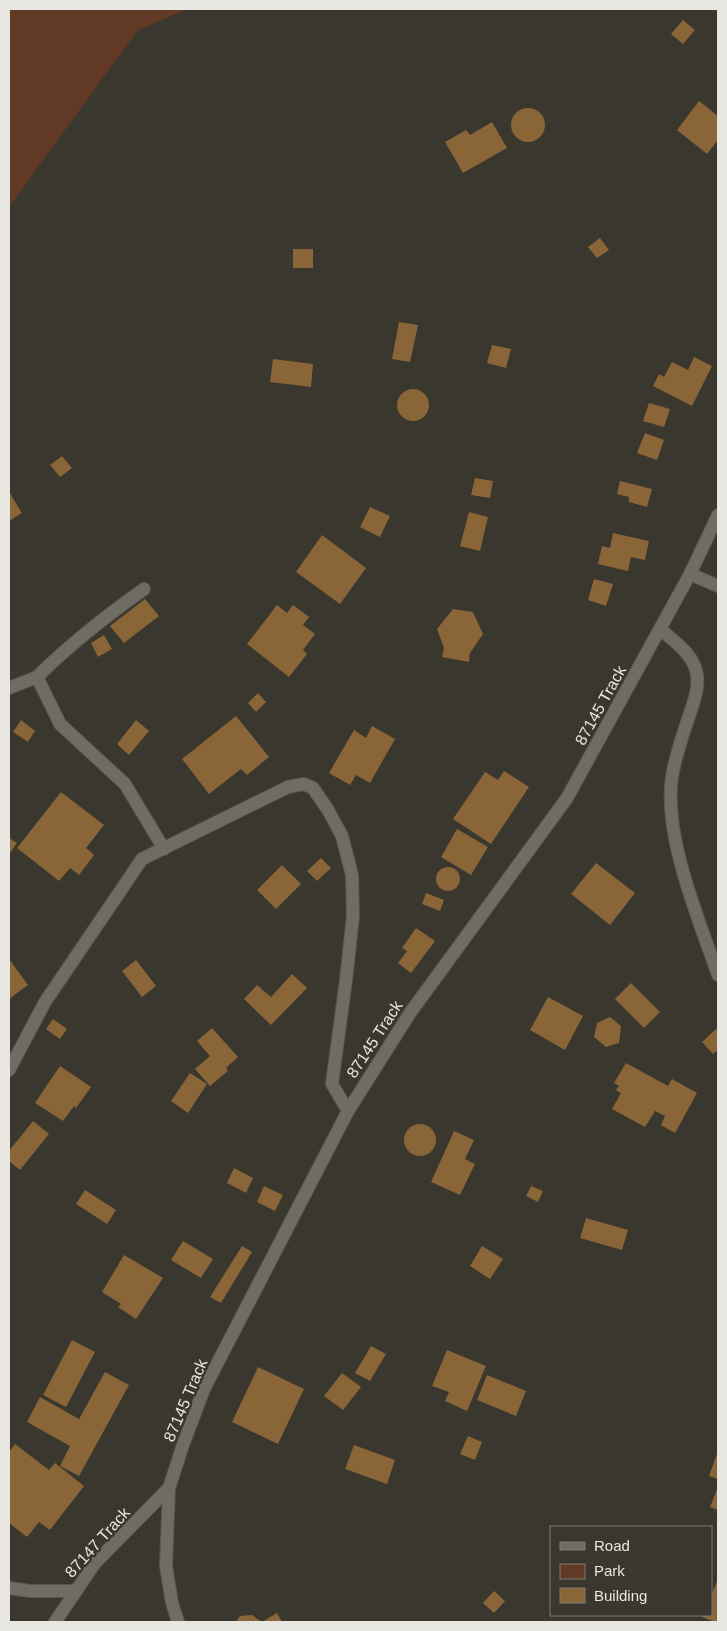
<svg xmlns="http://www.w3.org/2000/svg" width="727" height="1631" font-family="Helvetica,sans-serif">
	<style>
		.green { fill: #613924 }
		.building { fill: #896538 }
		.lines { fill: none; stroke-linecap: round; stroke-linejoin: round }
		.street-casing { stroke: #58564f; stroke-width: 14 }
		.street { stroke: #6f6c63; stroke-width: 12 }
		.labels { text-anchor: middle; stroke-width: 5; stroke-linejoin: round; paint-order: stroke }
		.street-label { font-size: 16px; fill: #e7e6e0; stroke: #39372e }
	</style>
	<rect width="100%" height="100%" fill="#39372e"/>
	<path class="green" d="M9 9H188L138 30 9 207Z"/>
	<g class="building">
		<path d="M683 20 695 30 683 44 671 34Z"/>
		<path d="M699 101 718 116V140L707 154 677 130Z"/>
		<circle cx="528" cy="125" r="17"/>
		<path d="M492 122 507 148 463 173 445 142 466 130 470 135Z"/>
		<path d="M600 238 609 250 597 258 588 247Z"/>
		<rect x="293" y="249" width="20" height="19"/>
		<path d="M399 322 418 325 410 362 392 359Z"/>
		<path d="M492 345 511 349 506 368 487 363Z"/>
		<path d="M694 357 712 366 692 406 653 386 659 374 664 377 672 362 688 370Z"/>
		<path d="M273 359 313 364 311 387 270 382Z"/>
		<circle cx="413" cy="405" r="16"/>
		<path d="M649 403 670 409 664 427 643 421Z"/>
		<path d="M645 433 664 440 657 460 637 453Z"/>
		<path d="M62 456 72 468 60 477 50 465Z"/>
		<path d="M475 478 493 481 490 498 471 495Z"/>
		<path d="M620 481 652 489 647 507 629 502V497L617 494Z"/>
		<path d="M9 492 22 513 9 521Z"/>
		<path d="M370 507 390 516 380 537 360 527Z"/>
		<path d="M469 512 488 517 480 551 460 546Z"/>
		<path d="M613 533 649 541 645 560 631 557 628 571 598 564 602 546 610 548Z"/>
		<path d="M322 535 366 568 340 604 296 572Z"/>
		<path d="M594 579 613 584 606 606 588 600Z"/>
		<path d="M145 599 159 616 124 643 110 626Z"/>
		<path d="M277 605 287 613 293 605 309 617 303 625 315 634 303 650 307 654 289 677 247 644Z"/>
		<path d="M453 609 473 612 483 634 470 653 469 662 442 657 444 648 437 629Z"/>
		<path d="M104 635 112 649 98 657 91 643Z"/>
		<path d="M258 693 266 702 256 712 248 703Z"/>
		<path d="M236 716 269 757 247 775 241 769 209 794 182 759Z"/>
		<path d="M21 720 35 731 28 742 13 732Z"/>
		<path d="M136 720 149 731 129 755 117 744Z"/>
		<path d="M372 726 395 739 370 783 356 775 350 785 329 773 354 730 366 738Z"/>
		<path d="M504 771 529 787 491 844 453 819 485 772 498 780Z"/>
		<path d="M61 792 104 825 86 848 94 855 79 875 70 868 59 881 17 848Z"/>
		<path d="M457 829 488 847 471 875 441 857Z"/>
		<path d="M9 838 17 843 9 854Z"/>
		<path d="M321 858 331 868 317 881 307 871Z"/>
		<path d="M596 863 635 893 610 925 571 894Z"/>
		<path d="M282 865 301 884 276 909 257 890Z"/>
		<circle cx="448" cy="879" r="12"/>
		<path d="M426 893 444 900 440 911 422 904Z"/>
		<path d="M416 928 435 941 411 973 398 963 407 951 402 948Z"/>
		<path d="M9 959 28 985 9 999Z"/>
		<path d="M136 960 156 986 142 997 122 971Z"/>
		<path d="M292 974 307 988 271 1025 244 999 257 985 271 997Z"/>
		<path d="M631 983 660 1012 644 1028 615 999Z"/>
		<path d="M548 997 583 1016 565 1050 530 1030Z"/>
		<path d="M610 1017 621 1026 619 1043 606 1047 594 1037 597 1023Z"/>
		<path d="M53 1019 67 1029 60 1039 46 1029Z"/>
		<path d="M212 1028 238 1057 226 1068 228 1071 210 1086 195 1069 210 1056 197 1041Z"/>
		<path d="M716 1029 718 1031V1050L713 1054 702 1042Z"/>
		<path d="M626 1063 668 1086 672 1079 697 1093 675 1133 661 1125 665 1116 655 1111 645 1127 612 1109 621 1093 616 1090 619 1086 614 1083Z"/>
		<path d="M60 1066 91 1087 76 1108 74 1106 63 1121 35 1103Z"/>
		<path d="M190 1073 207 1084 188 1113 171 1101Z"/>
		<path d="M33 1121 49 1134 20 1170 9 1161V1151Z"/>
		<circle cx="420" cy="1140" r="16"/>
		<path d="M454 1131 474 1140 465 1159 475 1164 460 1195 431 1182Z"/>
		<path d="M234 1168 253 1178 246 1193 227 1183Z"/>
		<path d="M264 1186 283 1195 275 1211 257 1202Z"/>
		<path d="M531 1186 543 1191 538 1202 526 1196Z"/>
		<path d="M85 1190 116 1210 107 1224 76 1204Z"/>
		<path d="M586 1218 628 1230 622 1250 580 1238Z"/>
		<path d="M183 1241 213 1259 201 1278 171 1260Z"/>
		<path d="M242 1246 252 1252 221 1303 210 1297Z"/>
		<path d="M482 1246 503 1259 490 1279 470 1266Z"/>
		<path d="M124 1255 163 1278 136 1319 118 1307 121 1304 102 1292Z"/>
		<path d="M72 1340 95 1352 66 1407 43 1395Z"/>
		<path d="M371 1346 386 1354 370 1381 355 1373Z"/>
		<path d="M447 1350 486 1366 467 1411 445 1401 449 1392 432 1386Z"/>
		<path d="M258 1367 304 1389 278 1444 232 1422Z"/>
		<path d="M105 1372 129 1385 79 1476 60 1466 70 1446 27 1422 40 1397 79 1419Z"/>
		<path d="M342 1373 361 1387 343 1410 324 1396Z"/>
		<path d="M487 1375 526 1391 516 1416 477 1400Z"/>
		<path d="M468 1436 482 1442 475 1460 460 1454Z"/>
		<path d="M15 1444 49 1470 55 1463 84 1486 50 1530 39 1522 27 1537 9 1523V1452Z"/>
		<path d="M354 1445 395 1460 387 1484 345 1469Z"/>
		<path d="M718 1451V1479L709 1476Z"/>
		<path d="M718 1487V1510L710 1507Z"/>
		<path d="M718 1579V1622H715L702 1617 703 1615H711V1596Z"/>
		<path d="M494 1591 505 1601 494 1613 483 1603Z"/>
		<path d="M277 1613 282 1622H262Z"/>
		<path d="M252 1615 262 1622H236L240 1616Z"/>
	</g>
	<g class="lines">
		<g class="street-casing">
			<g id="street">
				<path d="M690 574 718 586"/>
				<path d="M660 629C675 642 694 654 697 675 699 690 693 704 688 719 682 738 675 757 672 777 663 835 699 920 718 975"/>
				<path d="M37 677C70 644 106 616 144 589"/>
				<path d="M9 688 37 677 60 724 125 784 164 849"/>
				<path d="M9 1070 45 1002 142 859 288 787 304 784 313 788 328 810 342 836 352 875 353 916 346 980 332 1084 348 1111"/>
				<path d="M9 1588 30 1591H76"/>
				<path d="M55 1622 95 1563 169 1488"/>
				<path d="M178 1622 172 1603 166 1566 169 1488 183 1445 204 1389 348 1111 410 1013 567 798 690 574 718 515"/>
			</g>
		</g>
		<use href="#street" class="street"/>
	</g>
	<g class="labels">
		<g class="street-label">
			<text transform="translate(600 705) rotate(-61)" y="6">87145 Track</text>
			<text transform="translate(374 1039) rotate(-57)" y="6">87145 Track</text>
			<text transform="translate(185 1400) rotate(-67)" y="6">87145 Track</text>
			<text transform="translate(97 1542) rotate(-48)" y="6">87147 Track</text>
		</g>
	</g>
	<rect width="727" height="1631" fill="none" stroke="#e7e6e0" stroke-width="20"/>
	<rect x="550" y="1526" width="162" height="90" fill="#39372e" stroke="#7f7d75"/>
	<rect x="560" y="1542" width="25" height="8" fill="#6f6c63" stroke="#7f7d75"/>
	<text x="594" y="1551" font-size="15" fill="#e7e6e0">Road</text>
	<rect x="560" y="1564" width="25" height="15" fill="#613924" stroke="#7f7d75"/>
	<text x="594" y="1576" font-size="15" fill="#e7e6e0">Park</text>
	<rect x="560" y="1588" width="25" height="15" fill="#896538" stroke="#7f7d75"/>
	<text x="594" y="1601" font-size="15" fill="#e7e6e0">Building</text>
</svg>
